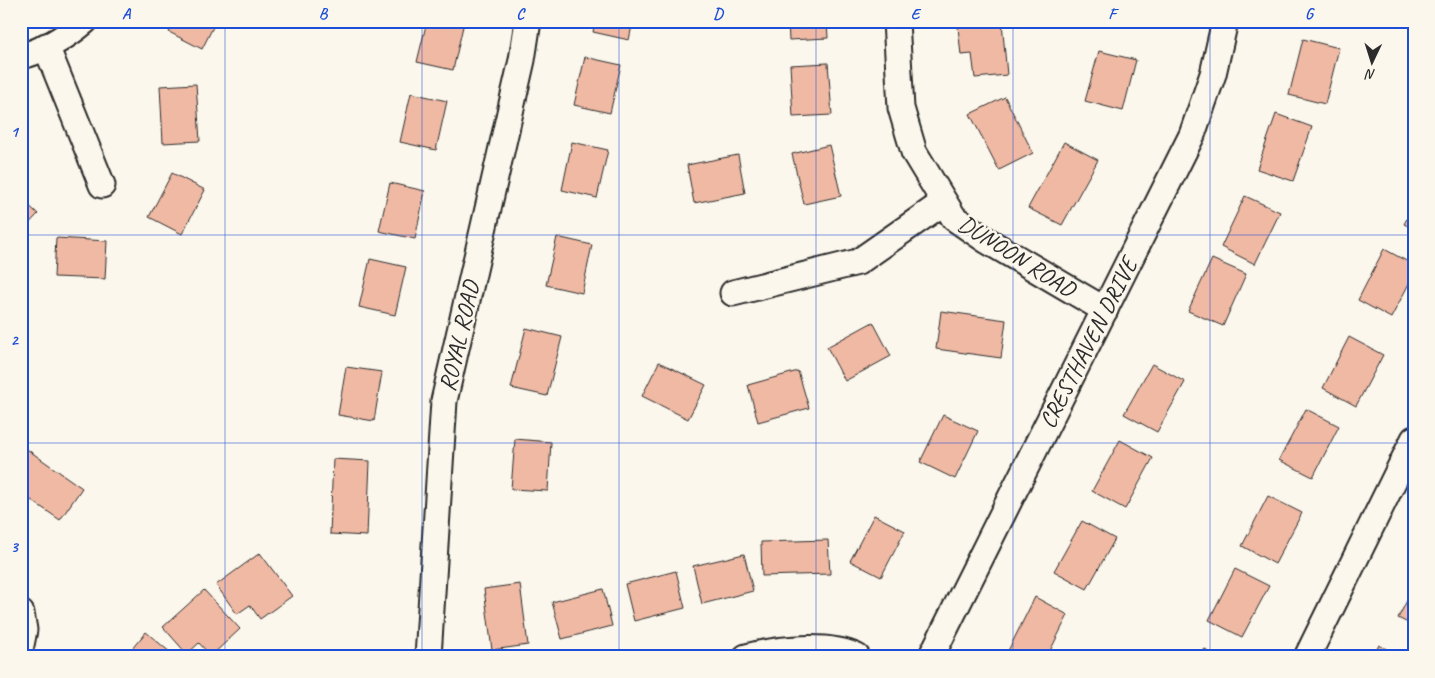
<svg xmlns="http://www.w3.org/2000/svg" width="1435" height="678" font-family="Caveat,sans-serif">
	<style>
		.building { fill: #f0b9a4; stroke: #2b2b2b }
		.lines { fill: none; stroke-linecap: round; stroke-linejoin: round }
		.street-casing { stroke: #2b2b2b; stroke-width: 29 }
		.street { stroke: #fbf7ec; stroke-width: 25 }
		.grid { fill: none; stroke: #1d4ed8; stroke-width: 1; stroke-opacity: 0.55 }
		.labels { text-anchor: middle; stroke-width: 5; stroke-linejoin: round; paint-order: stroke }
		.street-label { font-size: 24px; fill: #2b2b2b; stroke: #fbf7ec }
		.neatline { fill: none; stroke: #1d4ed8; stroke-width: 2 }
		.grid-label { font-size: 16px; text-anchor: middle; font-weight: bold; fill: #1d4ed8 }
	</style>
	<rect width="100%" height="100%" fill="#fbf7ec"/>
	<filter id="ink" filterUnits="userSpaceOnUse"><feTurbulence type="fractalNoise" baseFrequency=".02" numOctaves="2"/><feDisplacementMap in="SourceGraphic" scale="10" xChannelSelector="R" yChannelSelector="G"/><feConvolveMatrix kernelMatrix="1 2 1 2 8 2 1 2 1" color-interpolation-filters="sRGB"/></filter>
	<g filter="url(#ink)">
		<g class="building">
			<path d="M175 21H216L202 49 169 32Z"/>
			<path d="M427 21 464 22 453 70 417 62Z"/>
			<path d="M595 21H633L629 40 593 32Z"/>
			<path d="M788 21H827L828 38 789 40Z"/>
			<path d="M1127 21H1147L1145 26Z"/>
			<path d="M1002 22 1007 75 975 78 972 54 961 55 958 27Z"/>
			<path d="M1303 39 1339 48 1325 104 1289 95Z"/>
			<path d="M1099 51 1136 60 1123 111 1085 101Z"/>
			<path d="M585 57 621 65 610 113 574 105Z"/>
			<path d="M828 63 832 115 793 117 790 65Z"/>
			<path d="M196 84 200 141 163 143 160 86Z"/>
			<path d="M411 93 447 101 436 150 400 142Z"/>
			<path d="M1005 97 1033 153 999 170 970 114Z"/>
			<path d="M1276 114 1312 127 1293 181 1257 169Z"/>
			<path d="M572 142 608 150 597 198 562 190Z"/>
			<path d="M1064 142 1098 160 1062 225 1028 208Z"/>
			<path d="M829 145 841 196 804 204 792 154Z"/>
			<path d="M738 155 745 193 694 203 687 165Z"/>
			<path d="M172 173 205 190 182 234 149 217Z"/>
			<path d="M390 183 425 191 415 239 379 231Z"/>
			<path d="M1245 196 1280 212 1255 264 1221 247Z"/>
			<path d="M21 198 38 214 21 232Z"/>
			<path d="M1414 206V229L1404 224Z"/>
			<path d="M557 237 592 245 582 293 546 285Z"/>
			<path d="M56 238 107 241 105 279 54 277Z"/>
			<path d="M1384 249 1414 265V274L1391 318 1358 300Z"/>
			<path d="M370 259 406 267 395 315 359 307Z"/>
			<path d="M1212 259 1246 274 1223 326 1188 311Z"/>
			<path d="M941 311 1006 320 1001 358 936 349Z"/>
			<path d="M873 322 891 356 845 381 827 347Z"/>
			<path d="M526 328 562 337 547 396 511 388Z"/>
			<path d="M1349 337 1383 355 1356 406 1323 388Z"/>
			<path d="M659 362 706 385 688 419 642 396Z"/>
			<path d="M1152 364 1185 382 1157 432 1124 414Z"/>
			<path d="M346 367 382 372 374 421 338 415Z"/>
			<path d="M798 371 809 408 758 422 748 385Z"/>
			<path d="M1306 409 1339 426 1313 477 1279 460Z"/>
			<path d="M943 415 978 431 955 479 920 462Z"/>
			<path d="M515 439 551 442 548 491 511 489Z"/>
			<path d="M1120 440 1153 458 1125 509 1092 491Z"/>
			<path d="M21 445 82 488 60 520 21 493Z"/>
			<path d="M333 459 370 461 367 536 330 534Z"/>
			<path d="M1268 496 1302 513 1275 564 1242 546Z"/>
			<path d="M874 515 905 531 881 577 850 561Z"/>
			<path d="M1082 521 1115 539 1087 589 1054 571Z"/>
			<path d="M828 540 830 574 762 576 761 542Z"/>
			<path d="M260 553 292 596 260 619 250 605 237 614 216 585Z"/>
			<path d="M744 554 753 591 702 604 693 566Z"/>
			<path d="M1235 569 1269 586 1242 637 1209 620Z"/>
			<path d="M676 571 685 608 634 621 625 584Z"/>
			<path d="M520 584 528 645 492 650 484 589Z"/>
			<path d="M1414 587V626L1398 618Z"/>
			<path d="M603 589 612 626 562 639 552 602Z"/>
			<path d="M204 590 240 629 211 656 199 643 187 654 163 627Z"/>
			<path d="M1035 597 1068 615 1047 657H1009L1006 655Z"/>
			<path d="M146 632 171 653 168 657H125Z"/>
			<path d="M1379 645 1401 657H1373Z"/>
			<path d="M1206 649 1209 657H1184Z"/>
		</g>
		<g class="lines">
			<g class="street-casing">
				<g id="street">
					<path d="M896 21 901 108 914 152 954 218 986 240 1105 310"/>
					<path d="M46 46 102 185"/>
					<path d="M21 56C44 51 67 36 85 21"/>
					<path d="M733 293 858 262 944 202"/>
					<path d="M21 613 24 630 21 645"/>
					<path d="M428 657 444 401 522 60 528 21"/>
					<path d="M746 657C777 649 828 643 857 657"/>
					<path d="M931 657 1192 135 1213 74 1225 21"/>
					<path d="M1307 657 1414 439"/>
				</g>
			</g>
			<use href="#street" class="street"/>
		</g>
	</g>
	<path class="grid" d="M225 21V657M422 21V657M619 21V657M816 21V657M1013 21V657M1210 21V657M21 235H1414M21 443H1414"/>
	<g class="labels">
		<g class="street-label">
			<text transform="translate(1017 256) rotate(32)" y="8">DUNOON ROAD</text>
			<text transform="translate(459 336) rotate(-77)" y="8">ROYAL ROAD</text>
			<text transform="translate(1088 343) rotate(-63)" y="8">CRESTHAVEN DRIVE</text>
		</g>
	</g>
	<rect width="1435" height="678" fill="none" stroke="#fbf7ec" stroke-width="55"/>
	<g transform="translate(1372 62) rotate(184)" stroke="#fbf7ec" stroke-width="4" paint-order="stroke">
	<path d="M0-4L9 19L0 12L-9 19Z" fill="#2b2b2b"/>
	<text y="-8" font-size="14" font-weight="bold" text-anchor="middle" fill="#2b2b2b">N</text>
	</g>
	<rect x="28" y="28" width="1380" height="622" class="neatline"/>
	<g class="grid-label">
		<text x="126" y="19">A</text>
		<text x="323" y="19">B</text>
		<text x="520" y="19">C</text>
		<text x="718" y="19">D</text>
		<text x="915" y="19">E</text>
		<text x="1112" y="19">F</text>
		<text x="1309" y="19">G</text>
		<text x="14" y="137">1</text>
		<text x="14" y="345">2</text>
		<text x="14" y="552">3</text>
	</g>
</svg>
